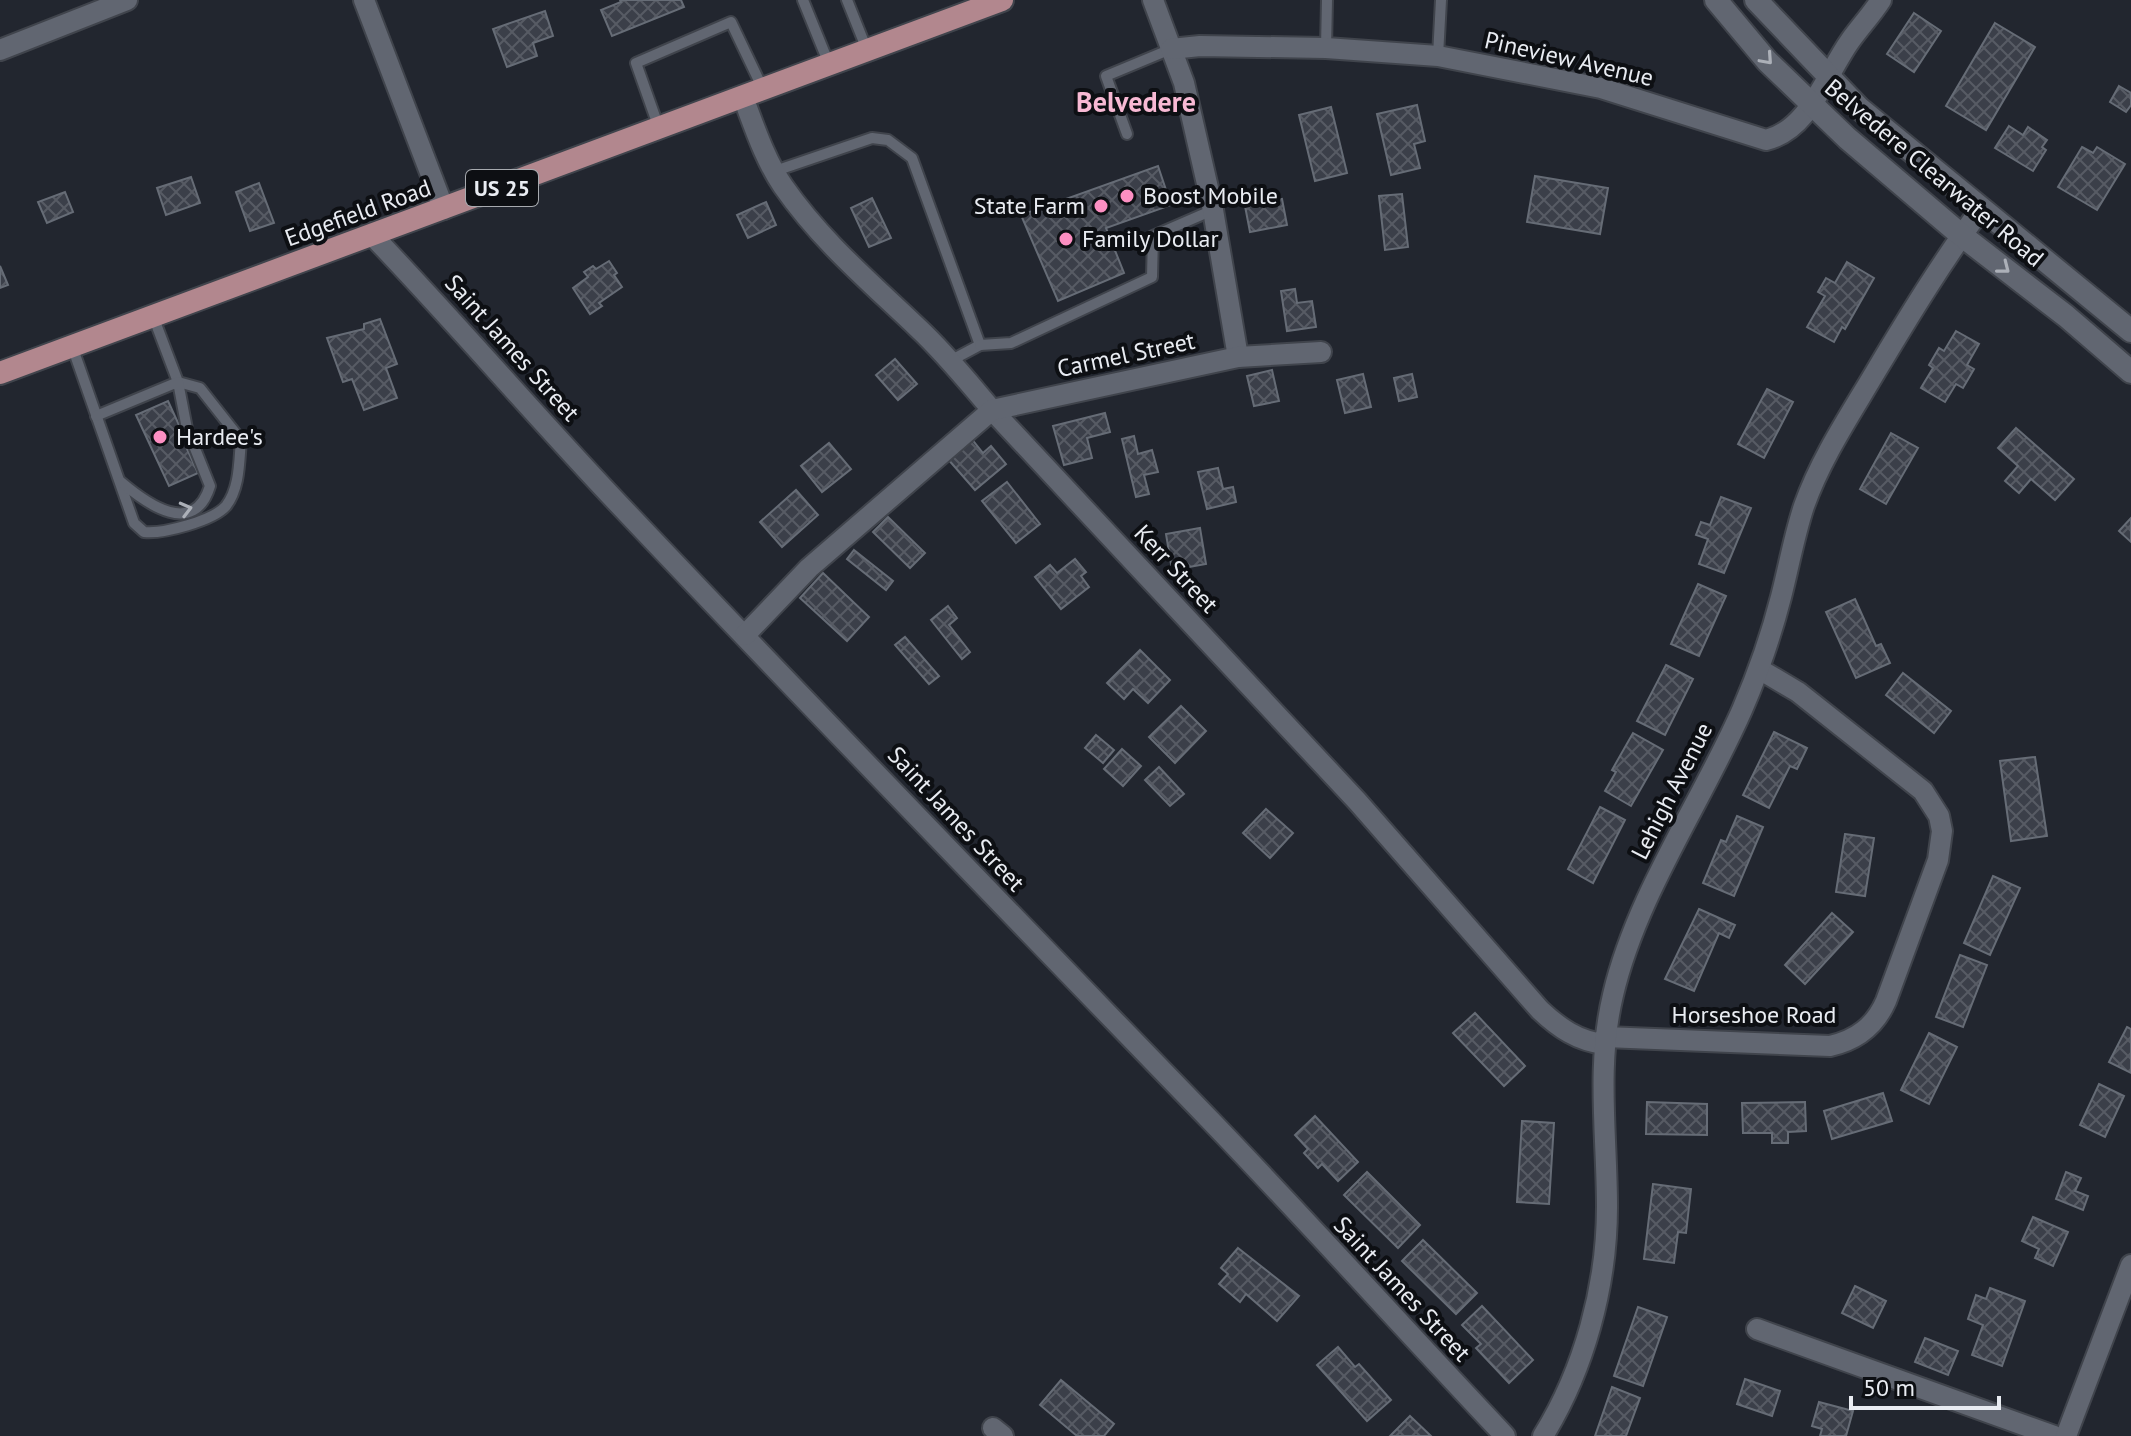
<svg xmlns="http://www.w3.org/2000/svg" width="2131" height="1436" font-family="'PT Sans',sans-serif">
	<style>
		.building { fill: url(#building-cross-hatch); stroke: #666c76; stroke-width: 2 }
		.lines { fill: none; stroke-linecap: round; stroke-linejoin: round }
		.service-casing { stroke: #40444c; stroke-width: 14 }
		.minor-casing { stroke: #40444c; stroke-width: 24 }
		.secondary-casing { stroke: #40444c; stroke-width: 26 }
		.primary-casing { stroke: #40444c; stroke-width: 26 }
		.service { stroke: #616671; stroke-width: 10 }
		.minor { stroke: #616671; stroke-width: 20 }
		.secondary { stroke: #616671; stroke-width: 22 }
		.primary { stroke: #b2878e; stroke-width: 22 }
		.oneway { stroke: #acb0b8 }
		.poi-dot { fill: #fc8fc2; stroke: #0d0f13; stroke-width: 3 }
		.labels { text-anchor: middle; stroke-width: 8; stroke-linejoin: round; paint-order: stroke }
		.shield { fill: #0d0f13; stroke: #a7aaaf; stroke-width: 2 }
		.shield-label { font-size: 22px; font-weight: bold; fill: #e9ecf2 }
		.street-label { font-size: 24px; fill: #e9ecf2; stroke: #0d0f13 }
		.poi-label { font-size: 24px; fill: #e9ecf2; stroke: #0d0f13; text-anchor: start }
		.quarter-label { font-size: 28px; font-weight: bold; fill: #f8b9d4; stroke: #0d0f13 }
	</style>
	<defs>
		<pattern id="building-cross-hatch" width="8" height="8" patternUnits="userSpaceOnUse" patternTransform="scale(2)"><rect width="8" height="8" fill="#3b3f49"/><path d="M0 0l8 8M0 8l8-8" fill="none" stroke="#575b64"/></pattern>
	</defs>
	<rect width="100%" height="100%" fill="#22262f"/>
	<g class="building">
		<path d="M620 0H681L684 7 612 36 601 10 621 2Z"/>
		<path d="M545 11 553 36 533 43 537 56 507 67 493 29Z"/>
		<path d="M1914 13 1941 31 1914 72 1887 54Z"/>
		<path d="M1995 23 2035 47 1986 130 1946 106Z"/>
		<path d="M2119 86 2131 93V105L2126 112 2110 102Z"/>
		<path d="M1417 105 1425 141 1414 144 1420 168 1391 175 1377 114Z"/>
		<path d="M1331 107 1347 173 1315 181 1299 115Z"/>
		<path d="M2009 126 2023 135 2028 127 2047 140 2042 147 2046 150 2033 171 1995 148Z"/>
		<path d="M2082 147 2093 153 2097 147 2125 164 2097 210 2058 187Z"/>
		<path d="M1158 166 1171 205 1106 228 1124 273 1058 301 1021 215Z"/>
		<path d="M1535 176 1608 188 1600 234 1527 222Z"/>
		<path d="M191 177 200 203 166 215 157 188Z"/>
		<path d="M259 183 274 223 250 231 236 192Z"/>
		<path d="M65 192 73 212 47 223 38 202Z"/>
		<path d="M1402 194 1408 247 1385 250 1379 196Z"/>
		<path d="M872 198 891 238 869 247 851 208Z"/>
		<path d="M1282 199 1287 225 1250 232 1245 206Z"/>
		<path d="M766 202 776 225 748 238 737 215Z"/>
		<path d="M609 261 617 273 614 275 622 287 599 303 602 306 590 314 573 288 588 277 584 272 593 266 596 269Z"/>
		<path d="M1847 262 1874 278 1845 329 1842 327 1834 342 1807 327 1825 296 1818 292 1826 278 1835 283Z"/>
		<path d="M0 266 8 285 0 288Z"/>
		<path d="M1295 289 1297 303 1312 301 1316 327 1287 331 1281 291Z"/>
		<path d="M380 319 397 364 386 368 397 398 364 410 352 379 343 382 327 338 364 329V324Z"/>
		<path d="M1956 331 1979 344 1967 365 1974 369 1963 388 1956 384 1945 402 1921 388 1933 368 1929 365 1939 348 1944 351Z"/>
		<path d="M895 359 917 384 898 400 876 375Z"/>
		<path d="M1272 370 1279 401 1254 406 1247 376Z"/>
		<path d="M1363 374 1371 407 1345 413 1337 380Z"/>
		<path d="M1412 374 1417 397 1399 401 1394 378Z"/>
		<path d="M1767 389 1793 402 1764 458 1738 444Z"/>
		<path d="M168 401 184 436 197 431 202 442 187 449 198 473 169 486 136 415Z"/>
		<path d="M1105 413 1110 432 1087 438 1092 458 1064 465 1053 426Z"/>
		<path d="M2016 428 2074 479 2055 500 2031 479 2019 493 2005 481 2018 466 1998 448Z"/>
		<path d="M1891 433 1918 448 1886 504 1860 489Z"/>
		<path d="M1134 436 1138 454 1152 450 1158 472 1144 475 1149 494 1136 497 1122 439Z"/>
		<path d="M971 438 983 453 991 446 1006 464 975 490 947 458Z"/>
		<path d="M829 443 851 469 822 492 801 466Z"/>
		<path d="M1218 468 1223 489 1233 487 1236 502 1207 509 1198 472Z"/>
		<path d="M1007 482 1040 524 1016 543 982 501Z"/>
		<path d="M796 490 818 515 782 547 760 522Z"/>
		<path d="M1721 497 1751 508 1724 573 1699 564 1708 539 1696 535 1701 522 1710 525Z"/>
		<path d="M888 517 925 553 910 568 873 532Z"/>
		<path d="M2131 518V542L2119 531Z"/>
		<path d="M1200 528 1206 564 1172 570 1166 534Z"/>
		<path d="M854 550 893 581 886 590 847 559Z"/>
		<path d="M1075 559 1086 572 1081 576 1089 587 1061 609 1035 577 1050 565 1057 573Z"/>
		<path d="M823 573 869 617 847 641 800 598Z"/>
		<path d="M1698 584 1726 596 1699 656 1671 644Z"/>
		<path d="M1855 599 1876 646 1881 644 1890 663 1856 678 1826 612Z"/>
		<path d="M948 606 957 618 949 625 970 652 962 659 931 620Z"/>
		<path d="M905 637 939 676 929 684 895 645Z"/>
		<path d="M1140 650 1170 680 1148 703 1133 689 1124 699 1107 683Z"/>
		<path d="M1666 665 1693 679 1665 735 1637 721Z"/>
		<path d="M1903 673 1951 711 1934 733 1886 695Z"/>
		<path d="M1181 706 1206 731 1175 763 1149 737Z"/>
		<path d="M1774 732 1807 748 1797 769 1790 766 1769 808 1743 795Z"/>
		<path d="M1633 733 1663 750 1631 806 1605 791 1616 772 1612 770Z"/>
		<path d="M1096 735 1114 750 1103 763 1085 748Z"/>
		<path d="M1122 749 1141 766 1123 786 1104 769Z"/>
		<path d="M2035 757 2047 836 2011 841 2000 761Z"/>
		<path d="M1159 767 1184 794 1170 806 1145 780Z"/>
		<path d="M1600 807 1625 820 1593 883 1568 869Z"/>
		<path d="M1266 809 1293 833 1270 858 1243 833Z"/>
		<path d="M1737 816 1763 827 1734 896 1703 883 1721 840 1726 842Z"/>
		<path d="M1845 834 1874 838 1865 896 1836 892Z"/>
		<path d="M1993 876 2020 888 1990 955 1964 943Z"/>
		<path d="M1699 909 1735 925 1729 938 1719 933 1694 991 1665 979Z"/>
		<path d="M1832 913 1853 932 1805 984 1785 965Z"/>
		<path d="M1960 955 1987 965 1963 1027 1936 1017Z"/>
		<path d="M1475 1013 1525 1066 1504 1086 1453 1033Z"/>
		<path d="M2127 1027 2131 1029V1073L2109 1062Z"/>
		<path d="M1929 1033 1957 1047 1929 1104 1901 1090Z"/>
		<path d="M2099 1084 2124 1096 2105 1137 2080 1125Z"/>
		<path d="M1883 1093 1892 1121 1832 1139 1824 1111Z"/>
		<path d="M1647 1102 1707 1104V1135L1646 1134Z"/>
		<path d="M1805 1102 1806 1131 1788 1132V1143H1772V1133H1743L1742 1103Z"/>
		<path d="M1315 1116 1358 1162 1338 1181 1322 1164 1318 1168 1304 1153 1308 1149 1295 1135Z"/>
		<path d="M1522 1121 1554 1123 1549 1204 1517 1202Z"/>
		<path d="M1367 1172 1420 1225 1398 1248 1344 1195Z"/>
		<path d="M2066 1172 2081 1178 2075 1191 2088 1196 2083 1210 2056 1199Z"/>
		<path d="M1653 1184 1691 1189 1686 1233 1678 1232 1674 1263 1644 1259Z"/>
		<path d="M2033 1217 2068 1232 2053 1266 2035 1258 2039 1249 2022 1241Z"/>
		<path d="M1423 1240 1477 1293 1456 1314 1402 1261Z"/>
		<path d="M1238 1248 1299 1296 1277 1321 1246 1294 1240 1302 1219 1284 1228 1274 1221 1268Z"/>
		<path d="M1855 1286 1886 1301 1873 1328 1842 1313Z"/>
		<path d="M1990 1288 2025 1301 2002 1366 1972 1355 1983 1325 1968 1319 1976 1295 1986 1299Z"/>
		<path d="M1482 1306 1533 1360 1509 1383 1476 1348 1481 1344 1462 1325Z"/>
		<path d="M1638 1307 1667 1317 1643 1386 1614 1376Z"/>
		<path d="M1925 1338 1958 1351 1948 1375 1915 1362Z"/>
		<path d="M1338 1347 1355 1367 1359 1364 1391 1400 1367 1421 1317 1365Z"/>
		<path d="M1745 1379 1780 1391 1772 1416 1737 1404Z"/>
		<path d="M1061 1380 1114 1424 1104 1436H1077L1040 1405Z"/>
		<path d="M1612 1387 1640 1398 1626 1436H1595Z"/>
		<path d="M1819 1402 1853 1411 1846 1436H1820L1822 1429 1812 1426Z"/>
		<path d="M1410 1416 1431 1436H1390Z"/>
	</g>
	<g class="lines">
		<g class="service-casing">
			<g id="service">
				<path d="M803 0 829 64"/>
				<path d="M847 0 867 50"/>
				<path d="M1326 48 1327 0"/>
				<path d="M1438 56 1441 0"/>
				<path d="M659 128 636 63 731 22 763 89"/>
				<path d="M1127 134 1106 76 1171 49"/>
				<path d="M775 171 872 138 888 140 912 158 980 345 950 361"/>
				<path d="M980 345 1011 343 1152 277 1153 236 1213 210"/>
				<path d="M72 346 134 523 144 532C163 534 213 521 226 506 240 488 239 461 241 440L200 388 178 382 153 316"/>
				<path d="M96 416 178 382 188 434"/>
				<path d="M121 482C147 504 194 538 210 486L194 446"/>
			</g>
		</g>
		<g class="minor-casing">
			<g id="minor">
				<path d="M364 0 444 209"/>
				<path d="M1153 0 1184 83 1213 210 1238 357"/>
				<path d="M1171 49 1200 46 1326 48 1438 56 1601 88 1766 140C1809 130 1827 73 1850 41 1860 27 1872 14 1881 0"/>
				<path d="M0 50 127 0"/>
				<path d="M743 97C754 126 765 160 783 186 822 242 870 282 918 328 945 353 968 382 992 410L1357 801 1540 1010C1559 1028 1578 1041 1604 1044"/>
				<path d="M372 235C460 327 542 424 630 516 822 719 1017 920 1211 1121 1310 1224 1406 1331 1505 1436"/>
				<path d="M745 635 809 568 992 410 1238 357 1321 352"/>
				<path d="M1605 1037 1830 1046C1857 1040 1875 1026 1886 1001L1938 860 1942 831 1939 816 1923 791 1798 692 1759 669"/>
				<path d="M1757 1329 2054 1436"/>
				<path d="M993 1428 1003 1436"/>
				<path d="M1543 1436C1584 1370 1607 1286 1607 1207 1607 1136 1596 1066 1613 995 1636 896 1701 803 1742 710 1758 673 1771 636 1781 597 1789 566 1794 536 1804 506 1821 458 1850 415 1876 371 1909 316 1943 260 1981 209"/>
				<path d="M2066 1436 2131 1265"/>
			</g>
		</g>
		<g class="secondary-casing">
			<g id="secondary">
				<path d="M1716 0 1767 61 1847 138 1961 235 2066 316 2131 372"/>
				<path d="M1756 0 1859 108 2131 331"/>
			</g>
		</g>
		<g class="primary-casing">
			<path id="primary" d="M0 373 1002 0"/>
		</g>
		<use href="#service" class="service"/>
		<use href="#minor" class="minor"/>
		<use href="#secondary" class="secondary"/>
		<use href="#primary" class="primary"/>
	</g>
	<defs><path id="oneway-chevron" d="M-2-3.5L2.5 0L-2 3.5" fill="none" stroke-width="1.6" stroke-linecap="round" stroke-linejoin="round" transform="scale(2)"/></defs>
	<g class="oneway">
		<use href="#oneway-chevron" transform="translate(1767 59) rotate(48)"/>
		<use href="#oneway-chevron" transform="translate(2004 268) rotate(38)"/>
		<use href="#oneway-chevron" transform="translate(186 509) rotate(-15)"/>
	</g>
	<g class="poi-dot">
		<circle cx="1127" cy="196" r="8"/>
		<circle cx="1101" cy="206" r="8"/>
		<circle cx="1066" cy="239" r="8"/>
		<circle cx="160" cy="437" r="8"/>
	</g>
	<g class="labels">
		<rect class="shield" x="466" y="170" width="72" height="36" rx="6"/>
		<g class="shield-label">
			<text x="502" y="196">US 25</text>
		</g>
		<g class="street-label">
			<text transform="translate(1569 59) rotate(13)" y="8">Pineview Avenue</text>
			<text transform="translate(1934 173) rotate(40)" y="8">Belvedere Clearwater Road</text>
			<text transform="translate(358 213) rotate(-20)" y="8">Edgefield Road</text>
			<text transform="translate(512 348) rotate(48)" y="8">Saint James Street</text>
			<text transform="translate(1126 355) rotate(-12)" y="8">Carmel Street</text>
			<text transform="translate(1176 569) rotate(47)" y="8">Kerr Street</text>
			<text transform="translate(1672 791) rotate(-63)" y="8">Lehigh Avenue</text>
			<text transform="translate(956 819) rotate(47)" y="8">Saint James Street</text>
			<text x="1754" y="1023">Horseshoe Road</text>
			<text transform="translate(1402 1289) rotate(47)" y="8">Saint James Street</text>
		</g>
		<g class="poi-label">
			<text x="1143" y="204">Boost Mobile</text>
			<text x="1085" y="214" text-anchor="end">State Farm</text>
			<text x="1082" y="247">Family Dollar</text>
			<text x="176" y="445">Hardee's</text>
		</g>
		<g class="quarter-label">
			<text x="1136" y="112">Belvedere</text>
		</g>
	</g>
	<path d="M1851 1396v12h148v-12" fill="none" stroke="#e9ecf2" stroke-width="4"/>
	<text x="1863" y="1396" font-size="24" fill="#e9ecf2" stroke="#0d0f13" stroke-width="6" paint-order="stroke">50 m</text>
</svg>
